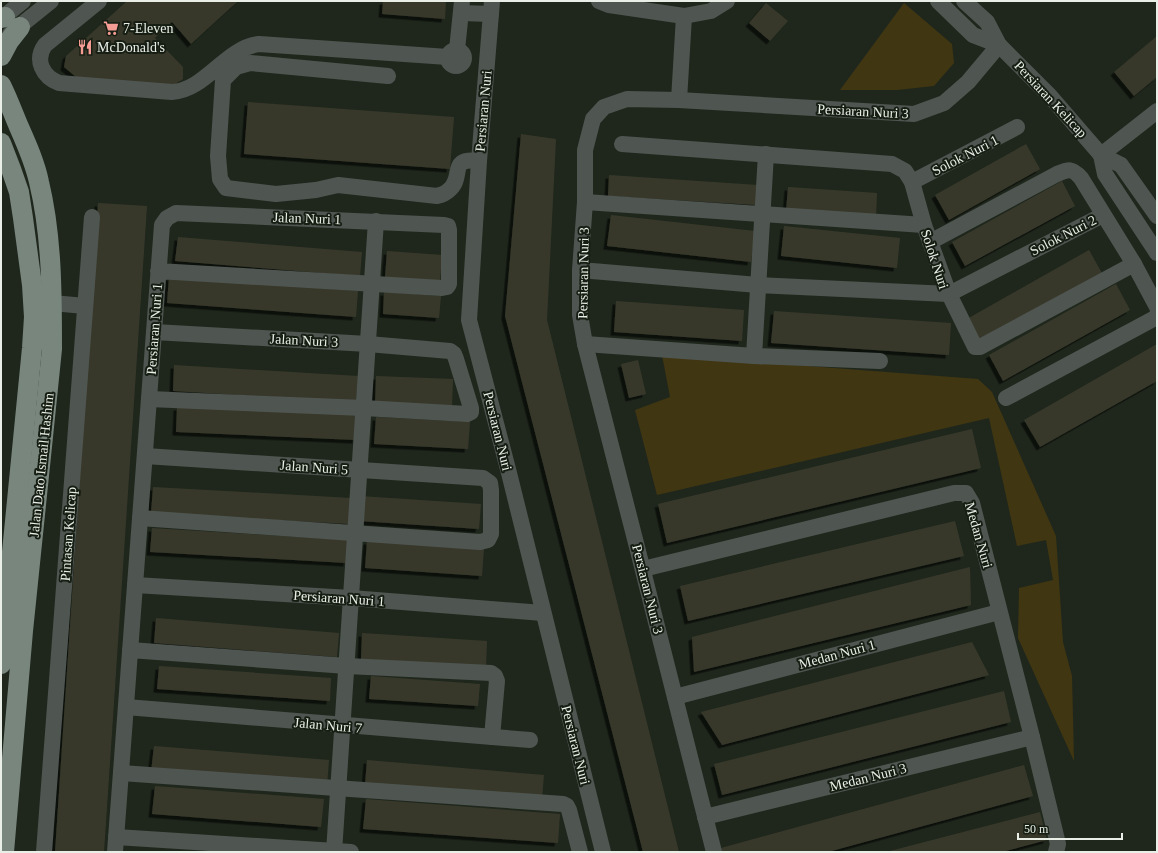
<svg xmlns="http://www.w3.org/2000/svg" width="1158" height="853" font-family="Georgia,serif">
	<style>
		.green { fill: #413612 }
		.building { fill: #37392b; filter: url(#shadow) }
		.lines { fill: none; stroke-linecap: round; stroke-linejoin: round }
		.minor { stroke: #4f5652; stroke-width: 16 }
		.major { stroke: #79867e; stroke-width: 20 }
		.labels { text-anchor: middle; stroke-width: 4; stroke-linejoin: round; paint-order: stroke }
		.poi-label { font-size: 14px; fill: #e9eee6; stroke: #161e13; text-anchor: start }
		.street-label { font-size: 14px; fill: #e9eee6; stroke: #161e13 }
	</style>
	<defs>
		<filter id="shadow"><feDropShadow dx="-3.5" dy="3.5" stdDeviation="0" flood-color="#0009"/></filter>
	</defs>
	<rect width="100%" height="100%" fill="#1f271c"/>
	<g class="green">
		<path d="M904 3 952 44 954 63 934 86 897 90H840Z"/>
		<path d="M662 355 978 379 992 392 1056 536 1063 642 1072 676 1074 761 1018 638 1019 588 1053 580 1046 540 1017 546 989 418 657 495 635 410 670 397Z"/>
	</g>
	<g class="building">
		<path d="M127 1H238L191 44 172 22 155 38 183 67V79L174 85 76 77 64 67 66 56Z"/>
		<path d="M383 1H446L445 19 382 14Z"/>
		<path d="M766 3 788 21 770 41 749 23Z"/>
		<path d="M1157 36V77L1134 96 1114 72Z"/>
		<path d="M248 102 454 117 450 169 244 154Z"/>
		<path d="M521 134 556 139 547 320 679 852H643L505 316Z"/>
		<path d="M1026 144 1040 169 949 220 935 195Z"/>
		<path d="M609 175 758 185 756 205 608 196Z"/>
		<path d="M1062 181 1075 206 965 266 952 242Z"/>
		<path d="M788 187 877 193 876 217 786 211Z"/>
		<path d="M98 203 147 206 104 852H55Z"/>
		<path d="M611 215 755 231 751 262 607 246Z"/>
		<path d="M784 226 900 238 897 268 781 256Z"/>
		<path d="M178 237 362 252 360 276 175 261Z"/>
		<path d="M1089 250 1103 275 981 343 967 319Z"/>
		<path d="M387 251 442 255 440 281 385 277Z"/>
		<path d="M169 277 358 291 356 317 167 303Z"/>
		<path d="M1116 284 1130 310 1003 381 989 355Z"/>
		<path d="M384 292 441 296 439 318 383 314Z"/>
		<path d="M616 301 744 310 742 341 614 332Z"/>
		<path d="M774 311 951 323 949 355 771 343Z"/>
		<path d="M1157 344V381L1040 447 1024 420Z"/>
		<path d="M638 360 646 394 629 398 621 364Z"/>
		<path d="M174 365 358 376 356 402 173 391Z"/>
		<path d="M376 376 453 379 452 407 375 404Z"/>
		<path d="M177 407 358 415 356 440 176 432Z"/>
		<path d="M376 417 470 422 468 449 374 444Z"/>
		<path d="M972 429 981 468 667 543 658 504Z"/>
		<path d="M153 487 351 498 349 524 151 513Z"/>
		<path d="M360 496 481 504 479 529 359 521Z"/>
		<path d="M955 521 964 556 688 621 680 586Z"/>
		<path d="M152 528 348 540 347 563 150 552Z"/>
		<path d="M367 541 484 548 482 576 365 568Z"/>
		<path d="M970 567 971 605 694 672 692 637Z"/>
		<path d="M156 618 339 633 337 657 154 643Z"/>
		<path d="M362 633 487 641 486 667 361 659Z"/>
		<path d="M972 642 989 675 722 745 701 712Z"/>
		<path d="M159 666 331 678 330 701 157 689Z"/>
		<path d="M371 676 480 684 478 706 369 699Z"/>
		<path d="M1004 691 1011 722 722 795 714 764Z"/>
		<path d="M154 746 329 760 327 786 151 772Z"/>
		<path d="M367 760 544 775 542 799 365 784Z"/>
		<path d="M1024 765 1033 796 828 852H722L721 848Z"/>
		<path d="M155 786 324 799 321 827 152 814Z"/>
		<path d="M366 799 560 814 558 843 363 829Z"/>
		<path d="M1040 812 1047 840 1002 852H886Z"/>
	</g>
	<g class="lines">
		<g class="minor">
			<path d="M99 1 45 45C34 60 43 77 59 83L172 92C206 90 225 48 259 44L448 57"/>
			<path d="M492 1 479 161 469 320 509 473 603 852"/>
			<path d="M599 1 609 5 684 16 711 11 727 1"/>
			<path d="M938 1 973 35 999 45"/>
			<path d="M964 1 987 22 999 45 1050 96 1101 155 1121 165 1157 216"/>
			<path d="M461 13 491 14"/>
			<path d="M1 19 23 1"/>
			<path d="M10 34 51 1"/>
			<circle cx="456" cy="58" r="8"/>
			<path d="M457 50 462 1"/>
			<path d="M388 76 250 63 236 67 223 80 218 156 220 179 226 188 276 194 316 190 338 185 437 196C441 195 446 193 449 190 465 177 447 157 479 161"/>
			<path d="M679 100 684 16"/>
			<path d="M622 144 892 164 905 171 912 182 924 225 949 294 975 347H980L1134 264"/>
			<path d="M1101 155 1105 174 1157 253"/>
			<path d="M1101 155 1157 111"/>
			<path d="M912 182 1017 127"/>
			<path d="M585 202 924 225"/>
			<path d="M930 242 1057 174C1069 169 1072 168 1081 178L1134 264 1157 307"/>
			<path d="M580 270 758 285 949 294 1103 215"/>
			<path d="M52 303 85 306"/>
			<path d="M585 344 754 356 880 361"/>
			<path d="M754 356 766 154"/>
			<path d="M1006 398 1155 318 1157 315"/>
			<path d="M149 399 364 408 467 414 471 412V408L456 359 454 354 450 351 368 344 154 332"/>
			<path d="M140 518 480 542 488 540 491 534V490L490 483 483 478 145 456"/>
			<path d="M643 569 954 493H966L972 503 1032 737 1058 844 1056 852"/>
			<path d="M135 585 351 598 543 613"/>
			<path d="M130 650 347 666 491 673 495 676 497 681 492 737"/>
			<path d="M675 697 999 612"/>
			<path d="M126 707 530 740"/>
			<path d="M121 773 563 804 567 806 569 810 580 852"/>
			<path d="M705 817 1032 737"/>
			<path d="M116 837 351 852"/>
			<path d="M44 852 92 217"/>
			<path d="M115 852 162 225 167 218 176 213 444 225 448 226 449 230V284L447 287 442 288 158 271"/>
			<path d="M334 852 376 221"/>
			<path d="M714 852C671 683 629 513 585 344L580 315V270L585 202V150L593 119 604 107 627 99 679 100 914 114 944 103 968 82 999 45"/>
		</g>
		<g class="major">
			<path d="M1 18 5 17"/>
			<path d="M1 56 9 41 20 27"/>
			<path d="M1 85C8 99 13 113 19 127 27 145 35 163 39 182 52 236 52 293 52 349L23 631 4 852"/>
			<path d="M1 143 11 169 19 192 23 218 32 285 34 317 32 348 1 664"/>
		</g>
	</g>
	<defs>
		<g id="supermarket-bare" transform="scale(1.2)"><path d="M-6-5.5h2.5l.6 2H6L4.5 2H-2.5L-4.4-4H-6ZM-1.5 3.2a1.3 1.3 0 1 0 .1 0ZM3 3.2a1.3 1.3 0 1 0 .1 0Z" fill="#f59c94" stroke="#161e13" stroke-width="2.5" paint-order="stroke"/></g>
		<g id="restaurant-bare" transform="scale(1.2)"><path d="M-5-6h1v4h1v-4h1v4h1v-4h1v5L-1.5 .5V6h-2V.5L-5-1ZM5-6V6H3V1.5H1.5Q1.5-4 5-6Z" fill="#f59c94" stroke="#161e13" stroke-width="2.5" paint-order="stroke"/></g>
	</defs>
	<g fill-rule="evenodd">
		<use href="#supermarket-bare" x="111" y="28"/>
		<use href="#restaurant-bare" x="85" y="47"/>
	</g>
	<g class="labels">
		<g class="poi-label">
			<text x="123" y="33">7-Eleven</text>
			<text x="97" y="52">McDonald's</text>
		</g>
		<g class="street-label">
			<text transform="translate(1051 99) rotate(47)" y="5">Persiaran Kelicap</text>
			<text transform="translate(483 111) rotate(-85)" y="5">Persiaran Nuri</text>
			<text transform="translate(863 111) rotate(3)" y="5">Persiaran Nuri 3</text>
			<text transform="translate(965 155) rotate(-27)" y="5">Solok Nuri 1</text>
			<text transform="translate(307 218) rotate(2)" y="5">Jalan Nuri 1</text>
			<text transform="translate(1063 235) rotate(-27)" y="5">Solok Nuri 2</text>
			<text transform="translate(935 259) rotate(72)" y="5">Solok Nuri</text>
			<text transform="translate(583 273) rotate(-89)" y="5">Persiaran Nuri 3</text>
			<text transform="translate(154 329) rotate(-86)" y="5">Persiaran Nuri 1</text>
			<text transform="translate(304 340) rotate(3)" y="5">Jalan Nuri 3</text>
			<text transform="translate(498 431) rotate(76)" y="5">Persiaran Nuri</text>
			<text transform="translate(41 465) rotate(-84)" y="5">Jalan Dato Ismail Hashim</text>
			<text transform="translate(314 467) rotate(4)" y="5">Jalan Nuri 5</text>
			<text transform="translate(68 534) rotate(-86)" y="5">Pintasan Kelicap</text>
			<text transform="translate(979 535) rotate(74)" y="5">Medan Nuri</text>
			<text transform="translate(648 589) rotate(76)" y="5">Persiaran Nuri 3</text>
			<text transform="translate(339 598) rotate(4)" y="5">Persiaran Nuri 1</text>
			<text transform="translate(837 654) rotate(-15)" y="5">Medan Nuri 1</text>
			<text transform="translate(328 725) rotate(5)" y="5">Jalan Nuri 7</text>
			<text transform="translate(576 745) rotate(76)" y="5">Persiaran Nuri</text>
			<text transform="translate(868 777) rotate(-14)" y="5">Medan Nuri 3</text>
		</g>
	</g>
	<rect width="1158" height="853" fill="none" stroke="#e9eee6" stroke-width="4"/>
	<path d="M1018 833v6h104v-6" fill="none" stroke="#e9eee6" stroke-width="2"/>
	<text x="1024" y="833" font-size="12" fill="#e9eee6" stroke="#161e13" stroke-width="3" paint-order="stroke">50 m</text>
</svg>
